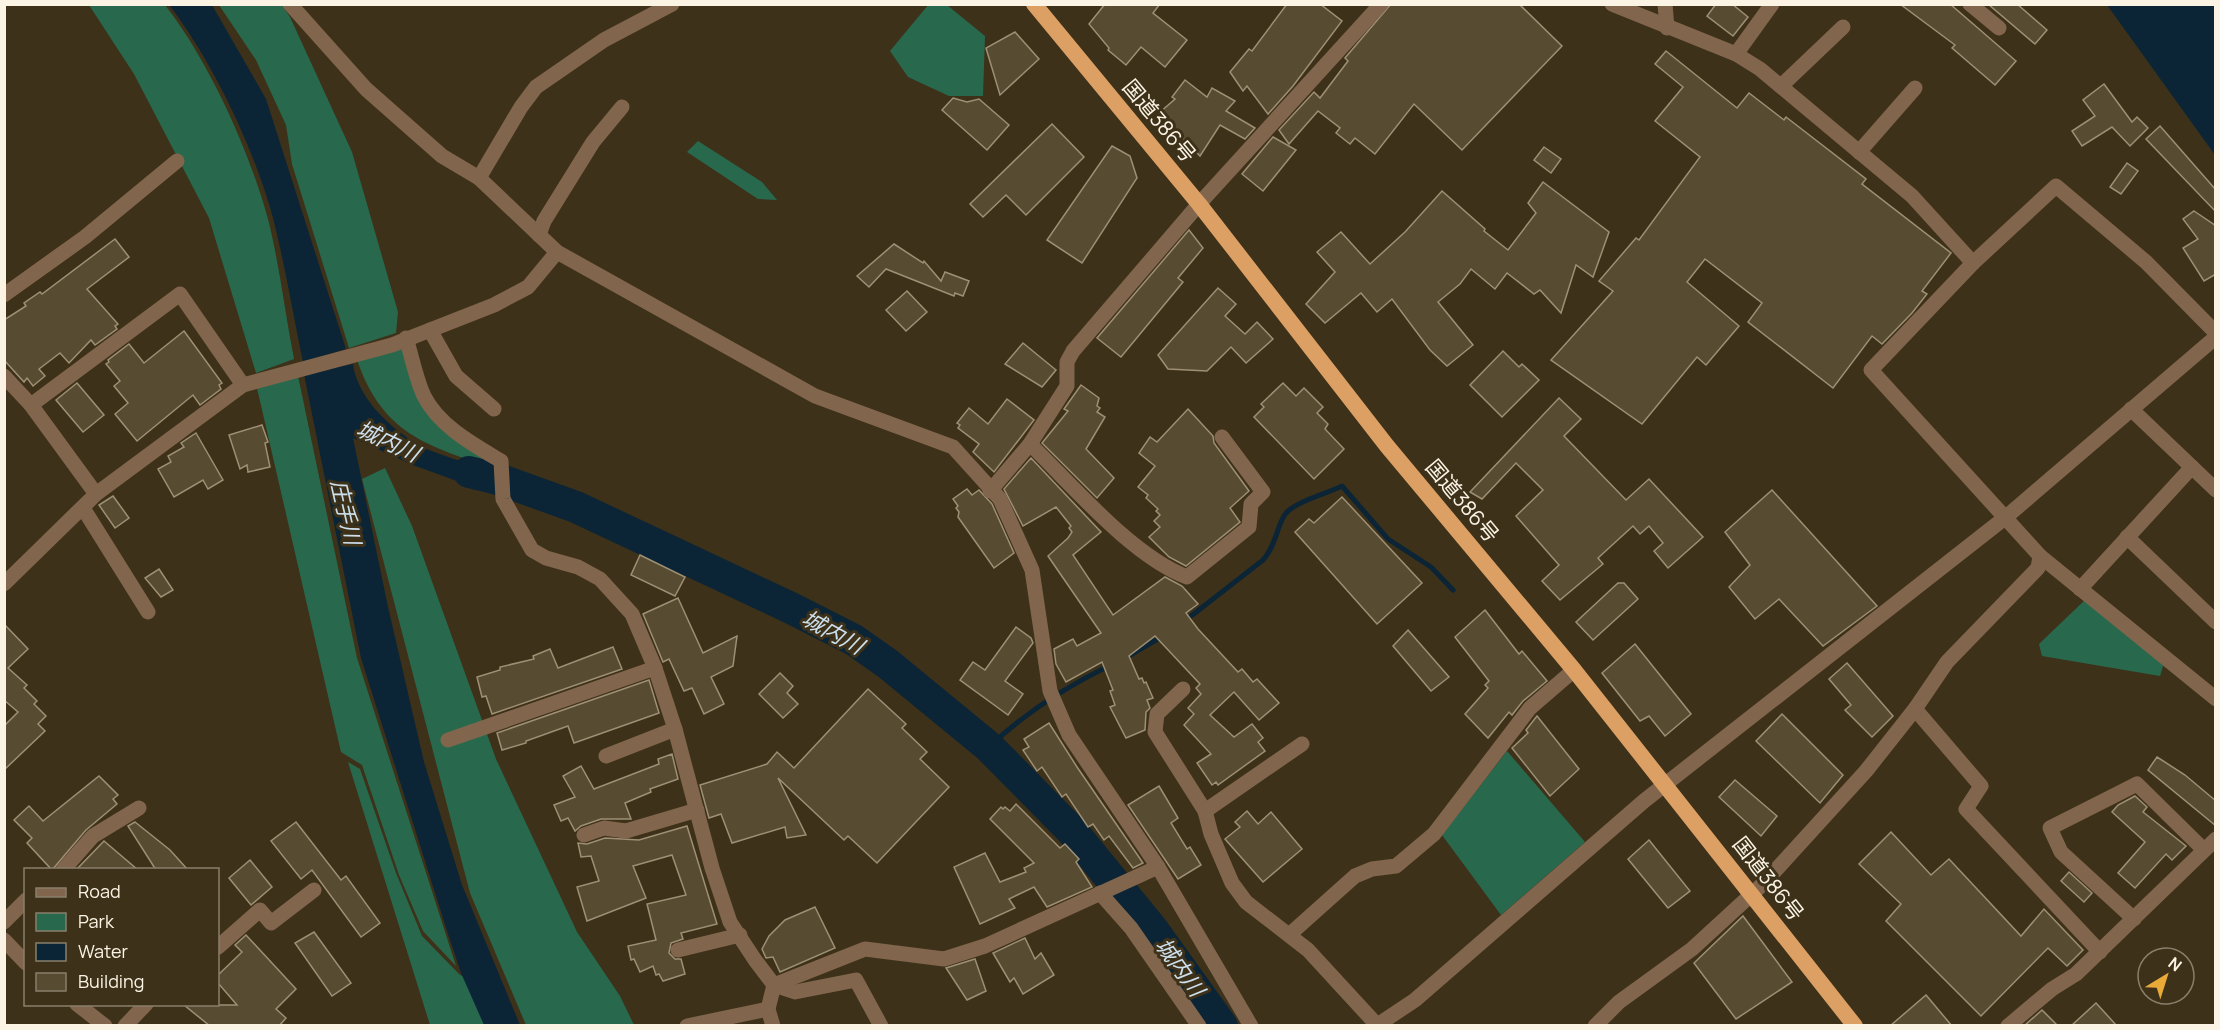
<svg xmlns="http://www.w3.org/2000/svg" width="2220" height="1030" font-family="Manrope,'Noto Sans JP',sans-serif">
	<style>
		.green { fill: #28694e }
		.water { fill: #0b2536 }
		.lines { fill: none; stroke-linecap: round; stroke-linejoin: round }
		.stream { stroke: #0b2536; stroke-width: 5 }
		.river { stroke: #0b2536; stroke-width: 32 }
		.building { fill: #574b32; stroke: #9e9075; stroke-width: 1.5 }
		.minor { stroke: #81654c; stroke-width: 15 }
		.tertiary { stroke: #81654c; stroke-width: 15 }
		.trunk { stroke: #dc9f64; stroke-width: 16 }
		.labels { text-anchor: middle; stroke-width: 6; stroke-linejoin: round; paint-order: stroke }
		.street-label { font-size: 21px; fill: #fbf4e5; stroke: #3d3119 }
		.water-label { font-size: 22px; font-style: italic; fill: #cde0ee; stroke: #3d3119 }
	</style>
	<rect width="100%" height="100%" fill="#3d3119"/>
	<g class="green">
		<path d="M929 4 947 5 985 36 983 96H949L908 77 890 51Z"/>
		<path d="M89 5H165C209 61 251 154 269 223 280 268 285 314 294 359L256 373 209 218 134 74Z"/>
		<path d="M219 5H282L290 17 352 152 398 312 396 333 349 348 292 164 286 125 256 60Z"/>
		<path d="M698 141 762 182 777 200 758 199 687 152Z"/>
		<path d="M402 348 419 394 491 462 495 469C427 445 383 435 357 360Z"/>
		<path d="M298 376 357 658 456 966 423 931 399 875 362 765 341 752 257 388Z"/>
		<path d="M385 468 412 526 496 759 577 932 620 996 634 1025H526L470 893 362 479Z"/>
		<path d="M2087 598 2164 663 2160 676 2042 656 2039 644Z"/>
		<path d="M1507 751 1585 842 1501 915 1442 835Z"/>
		<path d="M348 762 360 769 396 873 422 936 459 974 477 986 489 1025H430Z"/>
	</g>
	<g class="water">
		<path d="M169 5H212L266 99 346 349 303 362C293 314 285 265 273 218 254 148 213 62 169 5Z"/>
		<path d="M2107 5H2215V155Z"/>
		<path d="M353 364C357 396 387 425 414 442 433 455 474 464 497 472L495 495 413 465 353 438 388 607 424 762 462 885 520 1025H484L461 973 447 931 361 658 304 374Z"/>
	</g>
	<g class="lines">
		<g class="stream">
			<path d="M1186 620 1263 560C1277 544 1277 524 1286 513 1297 501 1326 494 1342 486L1388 539 1431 567 1453 590"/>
			<path d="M1125 658 1163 636"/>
			<path d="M989 747C1026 712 1065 687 1111 665"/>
		</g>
		<path class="river" d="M469 472 498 479 576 507 793 609 854 640 888 664 989 747 1072 831 1153 930 1222 1026"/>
	</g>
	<g class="building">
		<path d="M1105 4H1160L1153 13 1187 40 1165 67 1141 47 1126 65 1108 50 1109 48 1089 24Z"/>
		<path d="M1287 4H1320L1342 21 1293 86 1268 114 1247 86 1243 91 1230 72 1249 49 1252 51Z"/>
		<path d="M1391 4H1519L1562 46 1462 150 1414 104 1375 154 1355 138 1350 144 1336 133 1340 128 1318 111 1289 144 1279 130 1314 92 1320 98 1348 61 1345 58Z"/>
		<path d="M1716 4H1732L1748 17 1733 36 1707 16Z"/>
		<path d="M1900 4H1950L2016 61 1995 85 1952 48 1955 45Z"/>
		<path d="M1988 4H2017L2047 30 2035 44Z"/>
		<path d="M1015 32 1039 59 1000 95 986 48Z"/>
		<path d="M1666 51 1737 108 1749 93 1784 120 1786 117 1866 179 1862 184 1951 253 1922 291 1927 294 1912 313 1882 344 1872 336 1833 388 1748 322 1762 303 1705 259 1687 282 1739 326 1706 365 1697 357 1642 424 1551 360 1613 291 1599 281 1636 238 1639 240 1700 157 1655 121 1683 87 1655 64Z"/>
		<path d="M1185 80 1207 97 1212 88 1235 101 1226 111 1255 128 1245 139 1220 125 1200 156 1159 113 1175 99 1172 97Z"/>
		<path d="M2104 84 2132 122 2137 117 2148 128 2130 146 2112 127 2082 146 2072 131 2095 116 2083 100Z"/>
		<path d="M953 98 967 102 979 99 1009 125 987 150 942 110Z"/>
		<path d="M1052 124 1084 157 1026 215 1006 195 983 217 970 204Z"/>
		<path d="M2160 126 2216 190V212L2146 139Z"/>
		<path d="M1273 137 1296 150 1263 191 1242 174Z"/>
		<path d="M1112 146 1130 156 1137 178 1082 263 1047 240Z"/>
		<path d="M1544 147 1561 159 1551 173 1534 160Z"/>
		<path d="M2127 163 2138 171 2121 194 2110 187Z"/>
		<path d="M1543 182 1609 232 1593 277 1576 265 1561 313 1540 290 1534 294 1507 273 1495 289 1471 269 1460 284 1438 302 1473 345 1447 366 1430 350 1392 299 1377 312 1361 293 1325 323 1306 304 1335 272 1317 252 1341 232 1370 264 1405 232 1442 191 1485 229 1484 231 1508 250 1536 213 1528 203Z"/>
		<path d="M2194 211 2216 226V274L2204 281 2183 248 2198 239 2183 219Z"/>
		<path d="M1189 230 1203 248 1178 278 1183 282 1121 357 1097 338Z"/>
		<path d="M115 239 129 257 87 289 118 324 115 326 117 329 95 345 91 340 69 363 60 353 39 369 45 376 33 386 27 378 24 382 4 360V320L26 306 24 303 40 292 42 294Z"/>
		<path d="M894 244 923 263 924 261 941 281 945 272 969 281 963 296 955 293 954 296 886 269 869 287 857 276Z"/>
		<path d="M1218 288 1236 304 1225 316 1245 334 1257 322 1273 339 1246 363 1231 347 1207 371 1168 369 1158 355Z"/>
		<path d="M907 291 927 312 906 331 886 310Z"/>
		<path d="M184 331 222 383 219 385 221 389 200 405 193 395 137 441 115 414 128 403 114 386 120 381 106 364 109 362 108 360 129 344 144 363Z"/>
		<path d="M1023 343 1056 370 1042 387 1005 364Z"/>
		<path d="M1503 351 1519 367 1522 364 1539 380 1502 417 1470 385Z"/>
		<path d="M77 383 104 415 83 432 56 400Z"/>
		<path d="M1283 383 1296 396 1304 388 1323 407 1317 413 1328 424 1325 429 1344 449 1314 479 1254 417 1264 407 1261 404Z"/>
		<path d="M1081 385 1099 398 1097 406 1100 408 1097 412 1105 417 1086 449 1114 478 1097 498 1042 443 1068 411 1064 409Z"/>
		<path d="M1559 398 1581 419 1564 436 1626 500 1649 479 1703 537 1668 568 1654 551 1663 543 1649 526 1640 534 1633 526 1598 558 1603 564 1560 600 1542 581 1559 565 1516 516 1543 490 1516 463 1482 499 1470 492Z"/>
		<path d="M1007 399 1034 420 994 472 973 452 979 444 958 428 960 425 957 423 969 408 988 424Z"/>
		<path d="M1188 409 1213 436 1214 443 1249 491 1230 508 1240 522 1186 566 1169 557 1149 537 1160 527 1154 521 1160 515 1156 511 1158 509 1146 498 1148 495 1138 487 1155 466 1139 453 1150 437 1157 442Z"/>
		<path d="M262 425 268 442 265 443 270 467 248 472 247 465 240 469 229 435Z"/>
		<path d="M196 433 223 480 208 489 203 480 174 497 158 469 171 462 168 456 184 447 181 443Z"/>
		<path d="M1031 458 1101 532 1073 555 1113 615 1165 577 1182 586 1198 604 1186 613 1198 629 1238 672 1242 669 1253 682 1257 679 1279 703 1259 720 1234 692 1210 715 1234 737 1252 724 1263 738 1258 742 1265 751 1218 785 1216 782 1212 785 1197 763 1211 754 1184 725 1194 714 1188 708 1201 694 1196 688 1200 684 1155 636 1129 656 1139 679 1142 678 1144 683 1146 682 1153 698 1147 700 1150 708 1146 712 1145 730 1126 738 1110 707 1115 705 1110 691 1113 690 1102 662 1066 682 1056 664 1054 649 1073 639 1077 646 1101 633 1048 556 1068 538 1072 532 1069 528 1071 526 1056 507 1023 526 1004 489Z"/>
		<path d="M967 489 972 495 979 490 992 504 1014 553 994 568 958 517 959 512 956 508 958 506 953 499Z"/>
		<path d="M1772 490 1877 606 1823 646 1779 599 1755 619 1729 587 1750 565 1725 532Z"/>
		<path d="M113 496 129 518 115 528 99 505Z"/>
		<path d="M1342 497 1422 583 1377 624 1295 532 1309 519 1314 523Z"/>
		<path d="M640 555 685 577 675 596 631 575Z"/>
		<path d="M159 569 173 590 161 597 145 578Z"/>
		<path d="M1618 583H1624L1638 599 1593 640 1576 622Z"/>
		<path d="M678 598 703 653 737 636 733 666 711 677 724 704 704 714 692 688 684 691 669 659 663 662 643 614Z"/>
		<path d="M1485 610 1519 654 1522 651 1547 681 1523 701 1512 715 1509 712 1488 738 1465 714 1488 688 1485 685 1489 681 1455 637Z"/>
		<path d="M4 624 28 649 8 668 27 685 24 688 37 701 34 704 46 716 38 724 45 731 4 770V726L18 712 4 700Z"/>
		<path d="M1016 627 1031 638 1033 643 1005 681 1023 694 1008 715 960 680 973 662 985 670Z"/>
		<path d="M1408 630 1449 677 1431 691 1393 646Z"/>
		<path d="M1635 644 1691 714 1665 736 1649 716 1640 721 1602 673Z"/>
		<path d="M613 647 622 669 492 714 486 696 482 697 477 677 500 670V667L534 659 533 656 550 649 558 668Z"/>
		<path d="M1847 663 1893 716 1872 737 1845 710 1851 705 1829 679Z"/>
		<path d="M780 673 793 686 787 693 798 704 783 718 759 694Z"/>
		<path d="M649 680 659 713 574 743 568 726 526 741V743L502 750 497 733Z"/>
		<path d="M868 689 906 724 902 728 927 752 920 759 949 787 877 863 848 836 844 840 778 778 806 835 787 838 785 827 732 843 721 814 709 818 700 785 767 764 777 752 794 768Z"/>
		<path d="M1782 714 1843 775 1820 803 1756 741Z"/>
		<path d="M1537 716 1579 769 1550 796 1512 748 1528 733 1526 730Z"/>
		<path d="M1049 723 1077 767 1143 863 1133 868 1109 836 1104 840 1093 824 1088 827 1066 794 1062 797 1042 767 1037 771 1023 750 1029 747 1024 739Z"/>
		<path d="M672 754 678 779 650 789 651 792 625 803 631 819H601L581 826 575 831 568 818 561 821 554 805 575 797 563 776 581 766 594 789 659 764 658 759Z"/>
		<path d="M2157 757 2185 775 2216 801V826L2148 770Z"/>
		<path d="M99 776 118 795 113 799 117 804 86 830 52 870 27 843 32 838 14 820 29 806 43 821Z"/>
		<path d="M1735 780 1777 816 1761 836 1719 797Z"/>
		<path d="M1159 786 1178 818 1171 823 1187 849 1190 847 1201 865 1178 879 1128 805Z"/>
		<path d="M2135 796 2147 807 2143 812 2186 846 2172 860 2166 854 2135 888 2118 873 2145 842 2112 812 2118 805Z"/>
		<path d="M1016 804 1060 848 1065 844 1079 859 1076 862 1092 887 1047 907 1034 887 1009 899 1015 908 980 924 954 867 985 853 1000 882 1026 872 1024 868 1034 863 990 819 1001 807 1003 809 1005 807 1010 811Z"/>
		<path d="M1247 811 1258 824 1271 812 1302 849 1263 882 1225 839 1240 827 1235 822Z"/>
		<path d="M135 822 170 850 188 870H156L128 826Z"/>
		<path d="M296 822 341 880 346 876 380 923 361 937 312 870 301 879 271 841Z"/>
		<path d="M687 826 717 924 681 933 683 939 671 943 669 953 675 959H681L685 974 663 981 659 974 656 975 653 966 640 972 634 959 631 960 628 946 656 940 647 904 686 895 672 855 633 866 646 898 587 921 577 887 599 881 591 856 581 857 578 843 587 844 605 838 639 840Z"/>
		<path d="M1891 832 1931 875 1949 859 2021 936 2044 909 2083 950 2067 966 2048 948 1981 1016 1886 921 1901 904 1859 864Z"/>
		<path d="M1649 840 1690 891 1668 908 1628 859Z"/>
		<path d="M104 841 138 870H76Z"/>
		<path d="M250 860 272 887 251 905 229 878Z"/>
		<path d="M2069 872 2092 893 2084 902 2061 881Z"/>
		<path d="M815 907 835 948 780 972 773 957 766 958 762 949 769 936 785 920Z"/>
		<path d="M1743 916 1792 982 1736 1019 1694 963Z"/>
		<path d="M314 932 351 983 332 996 295 943Z"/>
		<path d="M246 935 296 989 276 1009 286 1018 279 1026H210L184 1005H237L218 983V975L242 952 235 945Z"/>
		<path d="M1025 938 1035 959 1041 953 1054 975 1023 994 1014 978 1010 982 993 953Z"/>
		<path d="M975 959 986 991 967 1000 946 968Z"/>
		<path d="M1926 995 1952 1026H1890Z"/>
		<path d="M2096 1003 2117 1026H2071Z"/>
		<path d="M2042 1010 2058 1026H2024Z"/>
	</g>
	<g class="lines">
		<g class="minor">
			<path d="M290 4 366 89 442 156 479 178 557 252 815 396 953 447 1000 499 1032 570 1050 691 1069 735 1158 867 1251 1026"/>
			<path d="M1665 4 1667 28"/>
			<path d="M1970 4 1999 28"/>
			<path d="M1736 54 1772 4"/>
			<path d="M1781 86 1843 27"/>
			<path d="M1859 152 1915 88"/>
			<path d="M479 178 521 107 536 87 604 40 672 4"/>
			<path d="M539 235 544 221 593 142 622 107"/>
			<path d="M1973 263 2056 186 2146 262 2216 333"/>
			<path d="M4 295 85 237 177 161"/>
			<path d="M430 330 456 376 494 409"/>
			<path d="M406 338C412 357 416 379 424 396 439 426 474 445 501 461L503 499 532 550 546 558 578 567 600 579 632 614 655 668 675 729 712 868 730 922 755 960 774 985 795 992 856 980 881 1026"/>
			<path d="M4 376 31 405 96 494"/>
			<path d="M31 405 180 294 243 385"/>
			<path d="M2131 409 2216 490"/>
			<path d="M1030 444C1073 486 1132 556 1187 577L1249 527 1251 504 1263 492 1222 437"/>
			<path d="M990 491 1030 444 1067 386V362L1073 351 1199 204 1381 4"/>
			<path d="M83 508 148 612"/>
			<path d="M2127 537 2216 622"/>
			<path d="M2040 556 2216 699"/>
			<path d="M4 584 96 494 243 385 392 345 494 305 528 287 557 252"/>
			<path d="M2080 589 2192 467"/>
			<path d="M1183 689 1157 714 1155 732 1205 811"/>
			<path d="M1915 709 1981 786 1966 809 2100 952"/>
			<path d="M448 740 655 668"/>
			<path d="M1302 744 1205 811 1211 834 1232 883 1246 902 1308 950 1377 1025"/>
			<path d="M606 756 675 729"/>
			<path d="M584 835 604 828 626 831 697 810"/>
			<path d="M63 870 93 836 139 808"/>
			<path d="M1100 893 1131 928 1199 1026"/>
			<path d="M2134 919 2061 852 2050 828 2137 784 2204 850"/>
			<path d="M4 922 26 900"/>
			<path d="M1289 935 1355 876 1372 869 1396 866 1434 834 1530 708 1574 670"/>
			<path d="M4 940 26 963"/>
			<path d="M218 947 260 910 271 923 314 890"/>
			<path d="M678 950 740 935"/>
			<path d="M77 1004 105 1026"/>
			<path d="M125 1026 146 1004"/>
			<path d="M687 1026 768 1009"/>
			<path d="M773 1026 768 1009 774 985 865 949 944 959 985 946 1158 867"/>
			<path d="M1595 1026 1619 1002 1692 949 1765 882 1866 771 1915 709 1947 662 2038 568 2040 556 1871 370 1973 263 1912 196 1760 69 1736 54 1612 4"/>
			<path d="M2008 1026 2052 989 2076 974 2216 839"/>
		</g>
		<path class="tertiary" d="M1376 1026 1415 1000 1644 801 2006 517 2216 337"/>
		<path class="trunk" d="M1034 4 1199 204 1387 446 1574 670 1855 1026"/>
	</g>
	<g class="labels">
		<g class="street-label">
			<text transform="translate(1159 121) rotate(50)" y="7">国道386号</text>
			<text transform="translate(1462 501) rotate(50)" y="7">国道386号</text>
			<text transform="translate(1768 879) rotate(52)" y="7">国道386号</text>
		</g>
		<g class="water-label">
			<text transform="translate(388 441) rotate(25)" y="8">城内川</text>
			<text transform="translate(346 512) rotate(77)" y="8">庄手川</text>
			<text transform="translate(833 632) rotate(29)" y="8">城内川</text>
			<text transform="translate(1180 967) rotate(54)" y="8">城内川</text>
		</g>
	</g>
	<rect width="2220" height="1030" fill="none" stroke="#fbf4e5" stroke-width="12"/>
	<rect x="24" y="868" width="195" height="138" fill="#3d3119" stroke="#897f6b" stroke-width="1.5"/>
	<rect x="36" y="888" width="30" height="9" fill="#81654c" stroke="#897f6b" stroke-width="1.5"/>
	<text x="78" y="898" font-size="18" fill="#fbf4e5">Road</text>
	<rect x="36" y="913" width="30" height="18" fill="#28694e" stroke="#897f6b" stroke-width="1.5"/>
	<text x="78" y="928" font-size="18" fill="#fbf4e5">Park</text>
	<rect x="36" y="943" width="30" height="18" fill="#0b2536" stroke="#897f6b" stroke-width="1.5"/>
	<text x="78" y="958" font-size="18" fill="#fbf4e5">Water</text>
	<rect x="36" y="973" width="30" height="18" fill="#574b32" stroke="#897f6b" stroke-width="1.5"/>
	<text x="78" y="988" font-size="18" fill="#fbf4e5">Building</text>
	<g transform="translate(2166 976) rotate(38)"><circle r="28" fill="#3d3119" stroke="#897f6b" stroke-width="1.5"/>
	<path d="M0-4.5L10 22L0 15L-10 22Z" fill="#eaaa38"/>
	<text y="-9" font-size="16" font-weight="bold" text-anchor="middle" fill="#fbf4e5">N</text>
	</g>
</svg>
